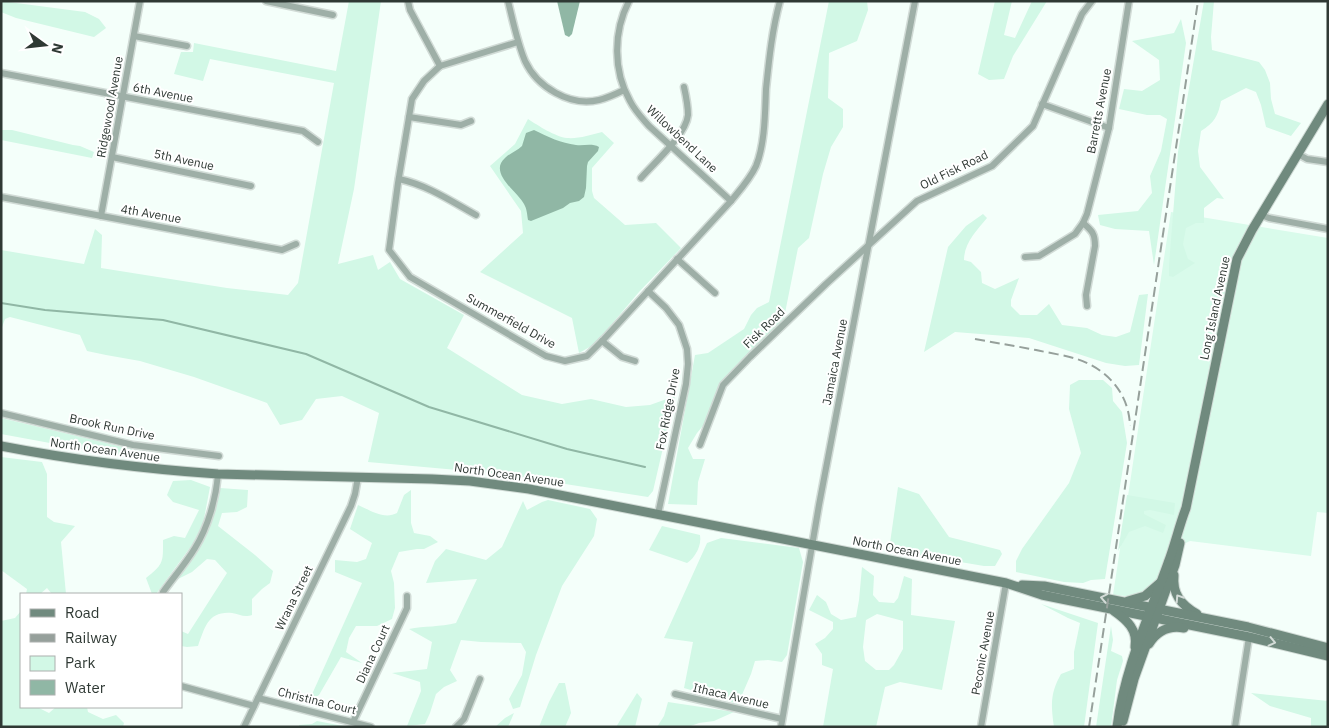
<svg xmlns="http://www.w3.org/2000/svg" width="1329" height="728" font-family="'IBM Plex Sans',sans-serif">
	<style>
		.built { fill: #d9fbeb }
		.green { fill: #d2f8e6; fill-rule: evenodd }
		.water { fill: #90b7a5 }
		.lines { fill: none; stroke-linecap: round; stroke-linejoin: round }
		.stream { stroke: #90b7a5; stroke-width: 2 }
		.street-casing { stroke: #d1dbd6; stroke-width: 9 }
		.secondary-casing { stroke: #d1dbd6; stroke-width: 11 }
		.street { stroke: #9eafa7; stroke-width: 6 }
		.secondary { stroke: #708a7e; stroke-width: 9 }
		.rail { stroke: #96a09b; stroke-width: 2; stroke-dasharray: 10 5; stroke-linecap: butt }
		.oneway { stroke: #d4dcd8 }
		.labels { text-anchor: middle; stroke-width: 4; stroke-linejoin: round; paint-order: stroke }
		.street-label { font-size: 12px; fill: #2f3934; stroke: #fff }
	</style>
	<rect width="100%" height="100%" fill="#f4fffa"/>
	<path class="built" d="M1171 212 1328 238V513L1317 512 1311 556 1190 541 1173 549 1151 598 1113 595Z"/>
	<g class="green">
		<path d="M1 1 85 12 99 19 106 28 94 37 16 18 1 12Z"/>
		<path d="M349 1H381L354 189 338 264 373 255 378 270 390 262 400 279 464 315 447 348 522 395 562 404 591 399 626 407 650 405 675 396 653 491 648 497 502 474 368 462 379 413 342 396 316 399 302 420 280 425 267 403 194 377 140 361 106 355 87 351 80 335 10 317 5 319 1 330V250L84 264 95 229 102 235 101 268 227 288 288 295 298 283 334 83 210 59 203 81 174 74 181 52H193L194 43 336 71Z"/>
		<path d="M829 1H867L868 10 857 41 829 53 828 98 843 109V127L831 147 823 174 809 238 798 248 784 318 722 384 707 421 697 433 688 448 693 459H705L698 482 697 505 668 504 695 355 708 353 744 329 751 315 757 308 769 302Z"/>
		<path d="M995 1H1012L1004 35 1015 38 1032 1H1047L1013 56 1004 79 989 80 978 74Z"/>
		<path d="M1204 1H1214L1211 37 1212 50 1259 62 1265 70 1270 83 1271 99 1275 114 1301 123 1291 136 1266 127 1261 105 1256 92 1246 88 1221 101C1218 116 1214 123 1201 131L1198 151 1200 167 1224 199 1217 198 1204 208V223H1196L1186 228 1183 244 1188 259 1195 263 1173 277 1169 276V265L1178 152Z"/>
		<path d="M1181 19 1186 43 1154 265 1149 231 1115 229 1100 225 1098 215 1138 211 1152 193 1150 176 1161 151 1167 119 1160 115H1147L1119 109 1124 89 1142 91 1160 80 1159 60 1132 41 1174 33Z"/>
		<path d="M528 119C537 125 556 137 567 138 578 139 591 135 602 132L614 143 592 168V191L594 198 625 225 656 223 681 248 639 292 595 344 579 353 572 318 480 272 523 233 521 211 490 166 515 144Z"/>
		<path d="M1 130H12L73 145 80 146 94 152 92 158 1 140Z"/>
		<path d="M983 214 987 218C977 230 964 243 964 260L971 262 981 272 982 283 995 289 1019 278 1011 300V306L1020 315H1037L1049 304 1062 325 1087 328 1102 335 1116 337 1130 332 1139 295 1148 294 1139 365 1125 366 1106 363 1029 338 955 332 924 352 948 247 966 226Z"/>
		<path d="M1079 380H1103L1112 388 1113 401 1122 412 1127 443 1105 579 1091 580 1083 583 1064 582 1016 572V561L1022 549 1069 483 1081 453 1069 409 1070 385Z"/>
		<path d="M1 418 161 456 115 455 1 434Z"/>
		<path d="M1 457 42 462 47 474V517L54 522 75 526 61 542 66 594H52L47 588 40 594H26L27 589 1 570Z"/>
		<path d="M191 480 210 487 203 524 192 545 156 594H152L146 578C164 564 163 562 163 540L174 536 185 538 199 510 173 502 167 495 173 481Z"/>
		<path d="M898 487 919 494 949 537 1000 550 1002 554 995 566H984L889 550Z"/>
		<path d="M220 488 248 490 247 507 237 512 222 513 218 526 255 555 273 571 270 583 262 589 252 599V615C244 618 239 614 232 613 208 611 205 627 198 646L187 647 181 646V631L188 634 227 573 215 560 207 559 192 572 174 581 205 537Z"/>
		<path d="M411 490V523L414 533 430 536 438 542 424 549H417L399 552 391 571 394 583 395 608 392 619 377 626H356L349 638 346 652 362 663 341 657 319 695 309 701 362 583 335 572V560L357 562 366 559 372 543 350 529 358 505C370 510 384 520 397 513L404 495Z"/>
		<path d="M1127 495 1175 503 1174 515 1150 510 1144 511V514L1166 525 1163 533 1145 526 1129 532 1118 551Z"/>
		<path d="M548 500 590 509 597 519 594 536 562 586 536 655 520 707 513 709 509 699 522 675 526 652 521 643 481 642 461 640 450 670 457 681 444 687 436 694 430 713 425 724 407 726 421 691 420 682 392 673 427 669 432 642 409 629C424 626 440 627 456 623L477 579 426 583 435 561 446 549 486 560 502 547 523 501 527 510 542 502Z"/>
		<path d="M662 526 700 535C702 545 695 558 687 563L649 550Z"/>
		<path d="M721 538 799 548 803 562 787 655 782 662 768 660 755 661 751 674 738 704 684 688 693 642 664 638 707 543Z"/>
		<path d="M862 567 874 576 873 595 879 602 894 603 898 598 904 576 912 579 911 615 955 621 942 690 900 682 885 687 876 727H823L833 669 822 665V654L815 644 825 638 833 629V622L809 610 817 595 826 602 831 614 841 620 856 617 859 600ZM877 614 903 621V649L894 665 889 670H876L865 661 863 647 866 620Z"/>
		<path d="M1041 604 1098 623 1084 727H1054C1051 704 1050 694 1061 674L1074 669V652L1080 623 1068 618Z"/>
		<path d="M21 611V707H37L49 713 56 707H87L88 712 103 719 116 715 124 723 123 727H1V621L15 618Z"/>
		<path d="M1111 626 1113 640 1111 651 1122 656 1123 661 1117 680 1111 727H1096Z"/>
		<path d="M559 683H565L571 713 565 727H539L549 702Z"/>
		<path d="M637 693 642 699 635 727H616Z"/>
		<path d="M1251 693 1328 701V727H1311V718L1270 706Z"/>
		<path d="M668 702 734 712 714 721 699 723 688 727H657L664 716Z"/>
		<path d="M514 713 508 727H495L505 718Z"/>
		<path d="M317 721 348 727H299V725L312 724Z"/>
	</g>
	<g class="water">
		<path d="M557 1H580L572 34 569 37 565 35Z"/>
		<path d="M534 130C548 137 561 143 576 145 584 146 592 143 599 147L598 151 588 162 587 166 586 188 584 197 579 201 570 203 563 208 531 221 528 220C527 214 527 209 524 204 518 192 488 173 505 158 510 153 517 151 522 146L526 133Z"/>
	</g>
	<g class="lines">
		<path class="stream" d="M1 303 45 310 163 320 306 354 429 407 567 449 645 467"/>
		<g class="street-casing">
			<g id="street">
				<path d="M266 1 333 15"/>
				<path d="M408 1 410 10 440 66"/>
				<path d="M508 1C513 21 517 42 525 61 537 87 570 107 599 100 607 98 616 94 624 90"/>
				<path d="M629 1C613 32 613 71 630 101 635 111 642 118 649 126L731 201"/>
				<path d="M134 36 187 46"/>
				<path d="M518 42 440 66 424 81 412 99 398 183 389 250 410 277 546 356 565 361 587 356 604 339 731 201C740 190 750 179 756 166 765 144 765 113 766 89 769 60 772 30 780 1"/>
				<path d="M1 73 303 131 318 142"/>
				<path d="M1042 104 1109 128"/>
				<path d="M409 117 461 125 471 121"/>
				<path d="M1298 154 1307 159 1328 162"/>
				<path d="M112 157 251 186"/>
				<path d="M641 178C654 163 686 135 688 115 688 106 686 96 684 87"/>
				<path d="M399 179C427 185 451 201 476 215"/>
				<path d="M1 197 282 250 296 244"/>
				<path d="M1261 215 1269 218 1328 229"/>
				<path d="M101 216 140 1"/>
				<path d="M1083 223C1092 231 1095 233 1095 246L1086 295 1087 306"/>
				<path d="M1025 257 1039 256 1075 234 1083 223 1087 214 1109 128 1129 1"/>
				<path d="M677 259 715 293"/>
				<path d="M648 291 666 308 679 325 687 349 688 364 686 384 658 514"/>
				<path d="M602 341 622 357 635 361"/>
				<path d="M1 413 133 445 219 456"/>
				<path d="M700 445 723 385 750 357 826 284 917 201 992 166 1033 126 1082 14 1092 1"/>
				<path d="M163 592C173 578 186 563 195 548 208 527 216 499 218 474"/>
				<path d="M181 686 254 706"/>
				<path d="M675 694 782 719"/>
				<path d="M258 698 371 727"/>
				<path d="M353 722 407 608V596"/>
				<path d="M244 727 351 506 355 494 358 477"/>
				<path d="M456 727 464 719 480 679"/>
				<path d="M781 727 819 505 915 1"/>
				<path d="M981 727 1006 583"/>
				<path d="M1235 727 1249 637"/>
			</g>
		</g>
		<g class="secondary-casing">
			<g id="secondary">
				<path d="M1 446C73 460 145 469 218 474L432 479 470 481 529 489 1006 583 1042 595 1249 637 1328 656"/>
				<path d="M1174 575C1172 594 1181 605 1197 614"/>
				<path d="M1022 585 1044 586 1248 627 1328 648"/>
				<path d="M1128 601 1145 596 1160 583"/>
				<path d="M1114 611C1127 620 1138 630 1135 647"/>
				<path d="M1149 644C1157 631 1168 625 1184 628"/>
				<path d="M1123 721 1134 679 1175 565 1180 543"/>
				<path d="M1117 727C1124 670 1149 616 1168 563 1175 545 1179 526 1186 508L1237 259 1252 230 1328 104"/>
			</g>
		</g>
		<use href="#street" class="street"/>
		<use href="#secondary" class="secondary"/>
		<g class="rail">
			<path d="M975 339C996 343 1016 346 1036 350 1049 353 1064 355 1077 359 1107 369 1129 393 1130 426"/>
			<path d="M1089 727 1198 1"/>
		</g>
	</g>
	<defs><path id="oneway-chevron" d="M-2-3.5L2.5 0L-2 3.5" fill="none" stroke-width="1.6" stroke-linecap="round" stroke-linejoin="round" transform="scale(1.25)"/></defs>
	<g class="oneway">
		<use href="#oneway-chevron" transform="translate(1104 598) rotate(-169)"/>
		<use href="#oneway-chevron" transform="translate(1179 598) rotate(-123)"/>
		<use href="#oneway-chevron" transform="translate(1272 642) rotate(13)"/>
	</g>
	<g class="labels">
		<g class="street-label">
			<text transform="translate(163 93) rotate(11)" y="4">6th Avenue</text>
			<text transform="translate(110 107) rotate(-80)" y="4">Ridgewood Avenue</text>
			<text transform="translate(1099 111) rotate(-79)" y="4">Barretts Avenue</text>
			<text transform="translate(682 139) rotate(43)" y="4">Willowbend Lane</text>
			<text transform="translate(184 160) rotate(12)" y="4">5th Avenue</text>
			<text transform="translate(954 170) rotate(-26)" y="4">Old Fisk Road</text>
			<text transform="translate(151 214) rotate(10)" y="4">4th Avenue</text>
			<text transform="translate(1215 308) rotate(-78)" y="4">Long Island Avenue</text>
			<text transform="translate(511 321) rotate(29)" y="4">Summerfield Drive</text>
			<text transform="translate(764 328) rotate(-44)" y="4">Fisk Road</text>
			<text transform="translate(835 362) rotate(-79)" y="4">Jamaica Avenue</text>
			<text transform="translate(668 409) rotate(-79)" y="4">Fox Ridge Drive</text>
			<text transform="translate(112 427) rotate(12)" y="4">Brook Run Drive</text>
			<text transform="translate(105 450) rotate(8)" y="4">North Ocean Avenue</text>
			<text transform="translate(509 475) rotate(8)" y="4">North Ocean Avenue</text>
			<text transform="translate(907 551) rotate(11)" y="4">North Ocean Avenue</text>
			<text transform="translate(294 598) rotate(-64)" y="4">Wrana Street</text>
			<text transform="translate(983 653) rotate(-80)" y="4">Peconic Avenue</text>
			<text transform="translate(373 654) rotate(-65)" y="4">Diana Court</text>
			<text transform="translate(731 696) rotate(13)" y="4">Ithaca Avenue</text>
			<text transform="translate(317 701) rotate(14)" y="4">Christina Court</text>
		</g>
	</g>
	<rect width="1329" height="728" fill="none" stroke="#2f3934" stroke-width="5"/>
	<rect x="20" y="593" width="162" height="115" fill="#ffffff" stroke="#acb0ae"/>
	<rect x="30" y="609" width="25" height="8" fill="#708a7e" stroke="#acb0ae"/>
	<text x="65" y="618" font-size="15" fill="#2f3934">Road</text>
	<rect x="30" y="634" width="25" height="8" fill="#96a09b" stroke="#acb0ae"/>
	<text x="65" y="643" font-size="15" fill="#2f3934">Railway</text>
	<rect x="30" y="656" width="25" height="15" fill="#d2f8e6" stroke="#acb0ae"/>
	<text x="65" y="668" font-size="15" fill="#2f3934">Park</text>
	<rect x="30" y="680" width="25" height="15" fill="#90b7a5" stroke="#acb0ae"/>
	<text x="65" y="693" font-size="15" fill="#2f3934">Water</text>
	<g transform="translate(45 45) rotate(105)" stroke="#ffffff" stroke-width="4" paint-order="stroke">
	<path d="M0-4L9 19L0 12L-9 19Z" fill="#2f3934"/>
	<text y="-8" font-size="14" font-weight="bold" text-anchor="middle" fill="#2f3934">N</text>
	</g>
</svg>
